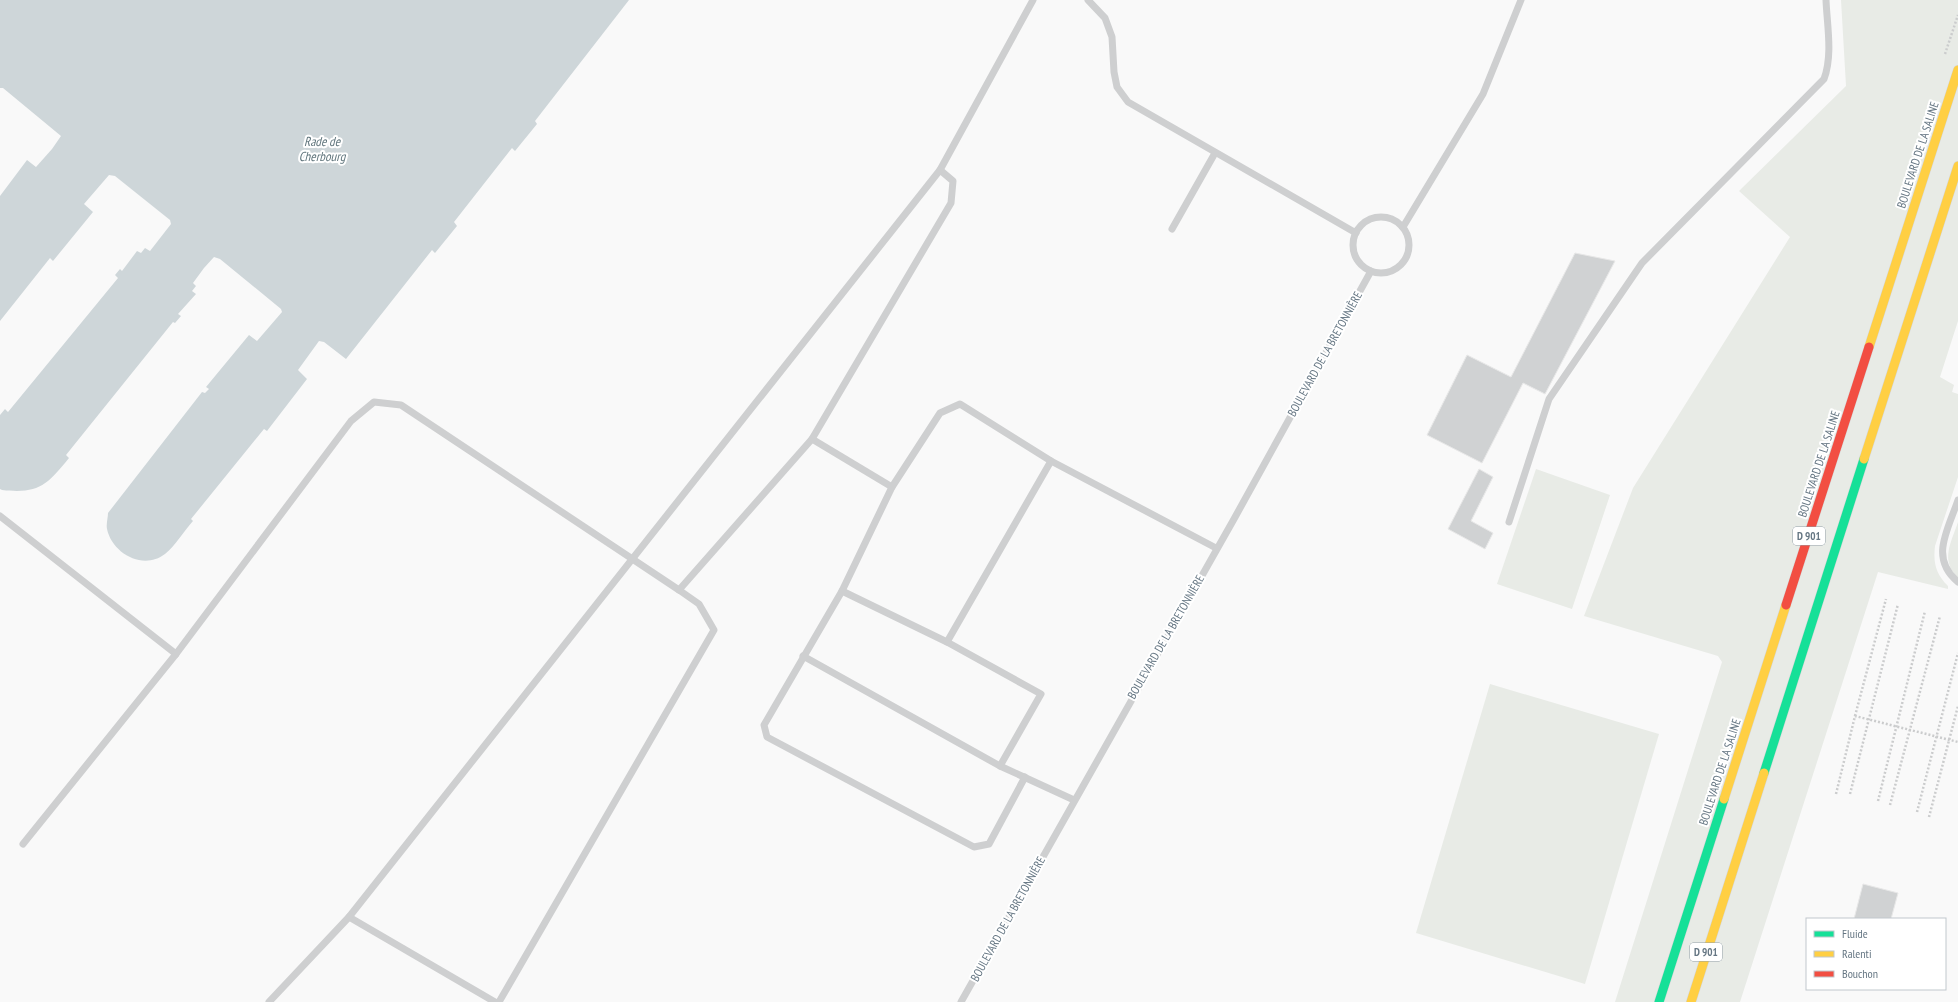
<svg xmlns="http://www.w3.org/2000/svg" width="1958" height="1002" font-family="'PT Sans Narrow',sans-serif">
	<style>
		.green { fill: #e8ebe6 }
		.water { fill: #ced6d9 }
		.building { fill: #d0d2d3; stroke: #e8e8e8 }
		.lines { fill: none; stroke-linecap: round; stroke-linejoin: round }
		.fast-casing { stroke: #d5d6d7; stroke-width: 10 }
		.slow-casing { stroke: #d5d6d7; stroke-width: 10 }
		.jam-casing { stroke: #d5d6d7; stroke-width: 10 }
		.path { stroke: #cbcccd; stroke-width: 2.5; stroke-dasharray: 2 2; stroke-linecap: butt }
		.lane { stroke: #cecfd0; stroke-width: 7 }
		.fast { stroke: #16e098; stroke-width: 9 }
		.slow { stroke: #ffcf43; stroke-width: 9 }
		.jam { stroke: #f24e42; stroke-width: 9 }
		.labels { text-anchor: middle; stroke-width: 4; stroke-linejoin: round; paint-order: stroke }
		.shield { fill: #fff; stroke: #939fa8; stroke-width: 1 }
		.shield-label { font-size: 11px; font-weight: bold; fill: #657683 }
		.street-label { font-size: 12px; fill: #657683; stroke: #fff }
		.water-label { font-size: 13px; font-style: italic; fill: #60757c; stroke: #fff }
	</style>
	<rect width="100%" height="100%" fill="#f9f9f9"/>
	<g class="green">
		<path d="M1841 0H1958V321L1940 377 1954 385 1952 392 1958 394V477L1935 546C1933 563 1936 574 1948 586V589L1878 572 1740 1002H1615L1722 662 1718 656 1584 616 1633 488 1790 237 1739 191 1846 86Z"/>
		<path d="M1536 469 1610 495 1572 609 1497 584Z"/>
		<path d="M1958 522V578C1940 560 1951 543 1958 522Z"/>
		<path d="M1490 684 1659 734 1585 984 1416 933Z"/>
	</g>
	<path class="water" d="M0 0H629L535 121 537 124 515 151 512 148 454 222 457 226 435 253 432 250 346 359 324 342 319 341 298 370 307 379 267 431 264 429 191 519 193 521C184 531 175 546 165 554 143 571 112 553 107 529 106 524 108 518 108 513L202 392 205 393 209 389 206 387 249 335 257 341 282 312 281 309 220 259 214 257 204 268 193 283 196 286 192 291 196 294 178 314 181 316 175 323 173 322 66 455 69 458C47 485 39 494 2 490L0 489V415L5 409 8 412 118 278 115 275 120 269 122 271 137 251 141 253 145 248 150 251 171 224 170 220 115 176 109 175 84 204 93 212 53 261 50 258 0 321V196L27 160 36 167 52 149 61 136 3 88H0Z"/>
	<g class="building">
		<path d="M1575 253 1615 261 1545 394 1523 383 1482 463 1427 435 1467 355 1511 377Z"/>
		<path d="M1479 469 1493 477 1471 521 1493 533 1485 549 1448 529Z"/>
		<path d="M1863 884 1898 893 1891 919H1854Z"/>
	</g>
	<g class="lines">
		<g class="fast-casing">
			<g id="fast">
				<path d="M1764 773 1864 459"/>
				<path d="M1659 1002 1724 799"/>
			</g>
		</g>
		<g class="slow-casing">
			<g id="slow">
				<path d="M1869 347 1958 70"/>
				<path d="M1864 459 1958 166"/>
				<path d="M1724 799 1786 605"/>
				<path d="M1691 1002 1764 773"/>
			</g>
		</g>
		<g class="jam-casing">
			<path id="jam" d="M1786 605 1869 347"/>
		</g>
		<g class="path">
			<path d="M1945 54 1958 15"/>
			<path d="M1855 716 1886 599"/>
			<path d="M1836 794 1855 716 1958 742"/>
			<path d="M1850 794 1898 604"/>
			<path d="M1878 801 1925 611"/>
			<path d="M1890 805 1940 616"/>
			<path d="M1917 812 1958 653"/>
			<path d="M1929 817 1958 706"/>
		</g>
		<g class="lane">
			<path d="M1088 0 1105 18 1112 37 1114 72 1117 87 1128 102 1356 233"/>
			<circle cx="1381" cy="245" r="28"/>
			<path d="M1403 227 1483 94 1521 0"/>
			<path d="M1172 229 1215 153"/>
			<path d="M812 439 892 487"/>
			<path d="M1958 500C1948 530 1929 558 1958 582"/>
			<path d="M0 516 176 654"/>
			<path d="M1509 522 1549 399 1642 263 1824 79C1833 55 1827 25 1826 0"/>
			<path d="M679 590 812 439 951 203 953 181 940 170"/>
			<path d="M842 591 947 642 1041 694 1000 766"/>
			<path d="M947 642 1051 461"/>
			<path d="M803 656 1000 766 1074 800"/>
			<path d="M1025 777 989 844 974 847 767 737 764 725 842 591 892 487 940 413 960 404 1051 461 1216 548"/>
			<path d="M23 844 176 654 351 421 374 402 401 405 679 590 699 604 714 630 499 1002"/>
			<path d="M349 917 495 1002"/>
			<path d="M269 1002 349 917 940 170 1033 0"/>
			<path d="M961 1002 1234 519 1371 271"/>
		</g>
		<use href="#fast" class="fast"/>
		<use href="#slow" class="slow"/>
		<use href="#jam" class="jam"/>
	</g>
	<g class="labels">
		<g class="shield">
			<rect x="1793" y="527" width="32" height="18" rx="3"/>
			<rect x="1690" y="943" width="32" height="18" rx="3"/>
		</g>
		<g class="shield-label">
			<text x="1809" y="540">D 901</text>
			<text x="1706" y="956">D 901</text>
		</g>
		<g class="street-label">
			<text transform="translate(1918 155) rotate(-72)" y="4">BOULEVARD DE LA SALINE</text>
			<text transform="translate(1325 354) rotate(-61)" y="4">BOULEVARD DE LA BRETONNIÈRE</text>
			<text transform="translate(1819 464) rotate(-72)" y="4">BOULEVARD DE LA SALINE</text>
			<text transform="translate(1166 637) rotate(-60)" y="4">BOULEVARD DE LA BRETONNIÈRE</text>
			<text transform="translate(1720 772) rotate(-72)" y="4">BOULEVARD DE LA SALINE</text>
			<text transform="translate(1008 919) rotate(-61)" y="4">BOULEVARD DE LA BRETONNIÈRE</text>
		</g>
		<g class="water-label">
			<text x="322" y="146">Rade de<tspan x="322" dy="15">Cherbourg</tspan></text>
		</g>
	</g>
	<rect x="1806" y="918" width="140" height="72" fill="#ffffff" stroke="#c1c8cd"/>
	<rect x="1814" y="931" width="20" height="6" fill="#16e098" stroke="#c1c8cd"/>
	<text x="1842" y="938" font-size="12" fill="#657683">Fluide</text>
	<rect x="1814" y="951" width="20" height="6" fill="#ffcf43" stroke="#c1c8cd"/>
	<text x="1842" y="958" font-size="12" fill="#657683">Ralenti</text>
	<rect x="1814" y="971" width="20" height="6" fill="#f24e42" stroke="#c1c8cd"/>
	<text x="1842" y="978" font-size="12" fill="#657683">Bouchon</text>
</svg>
